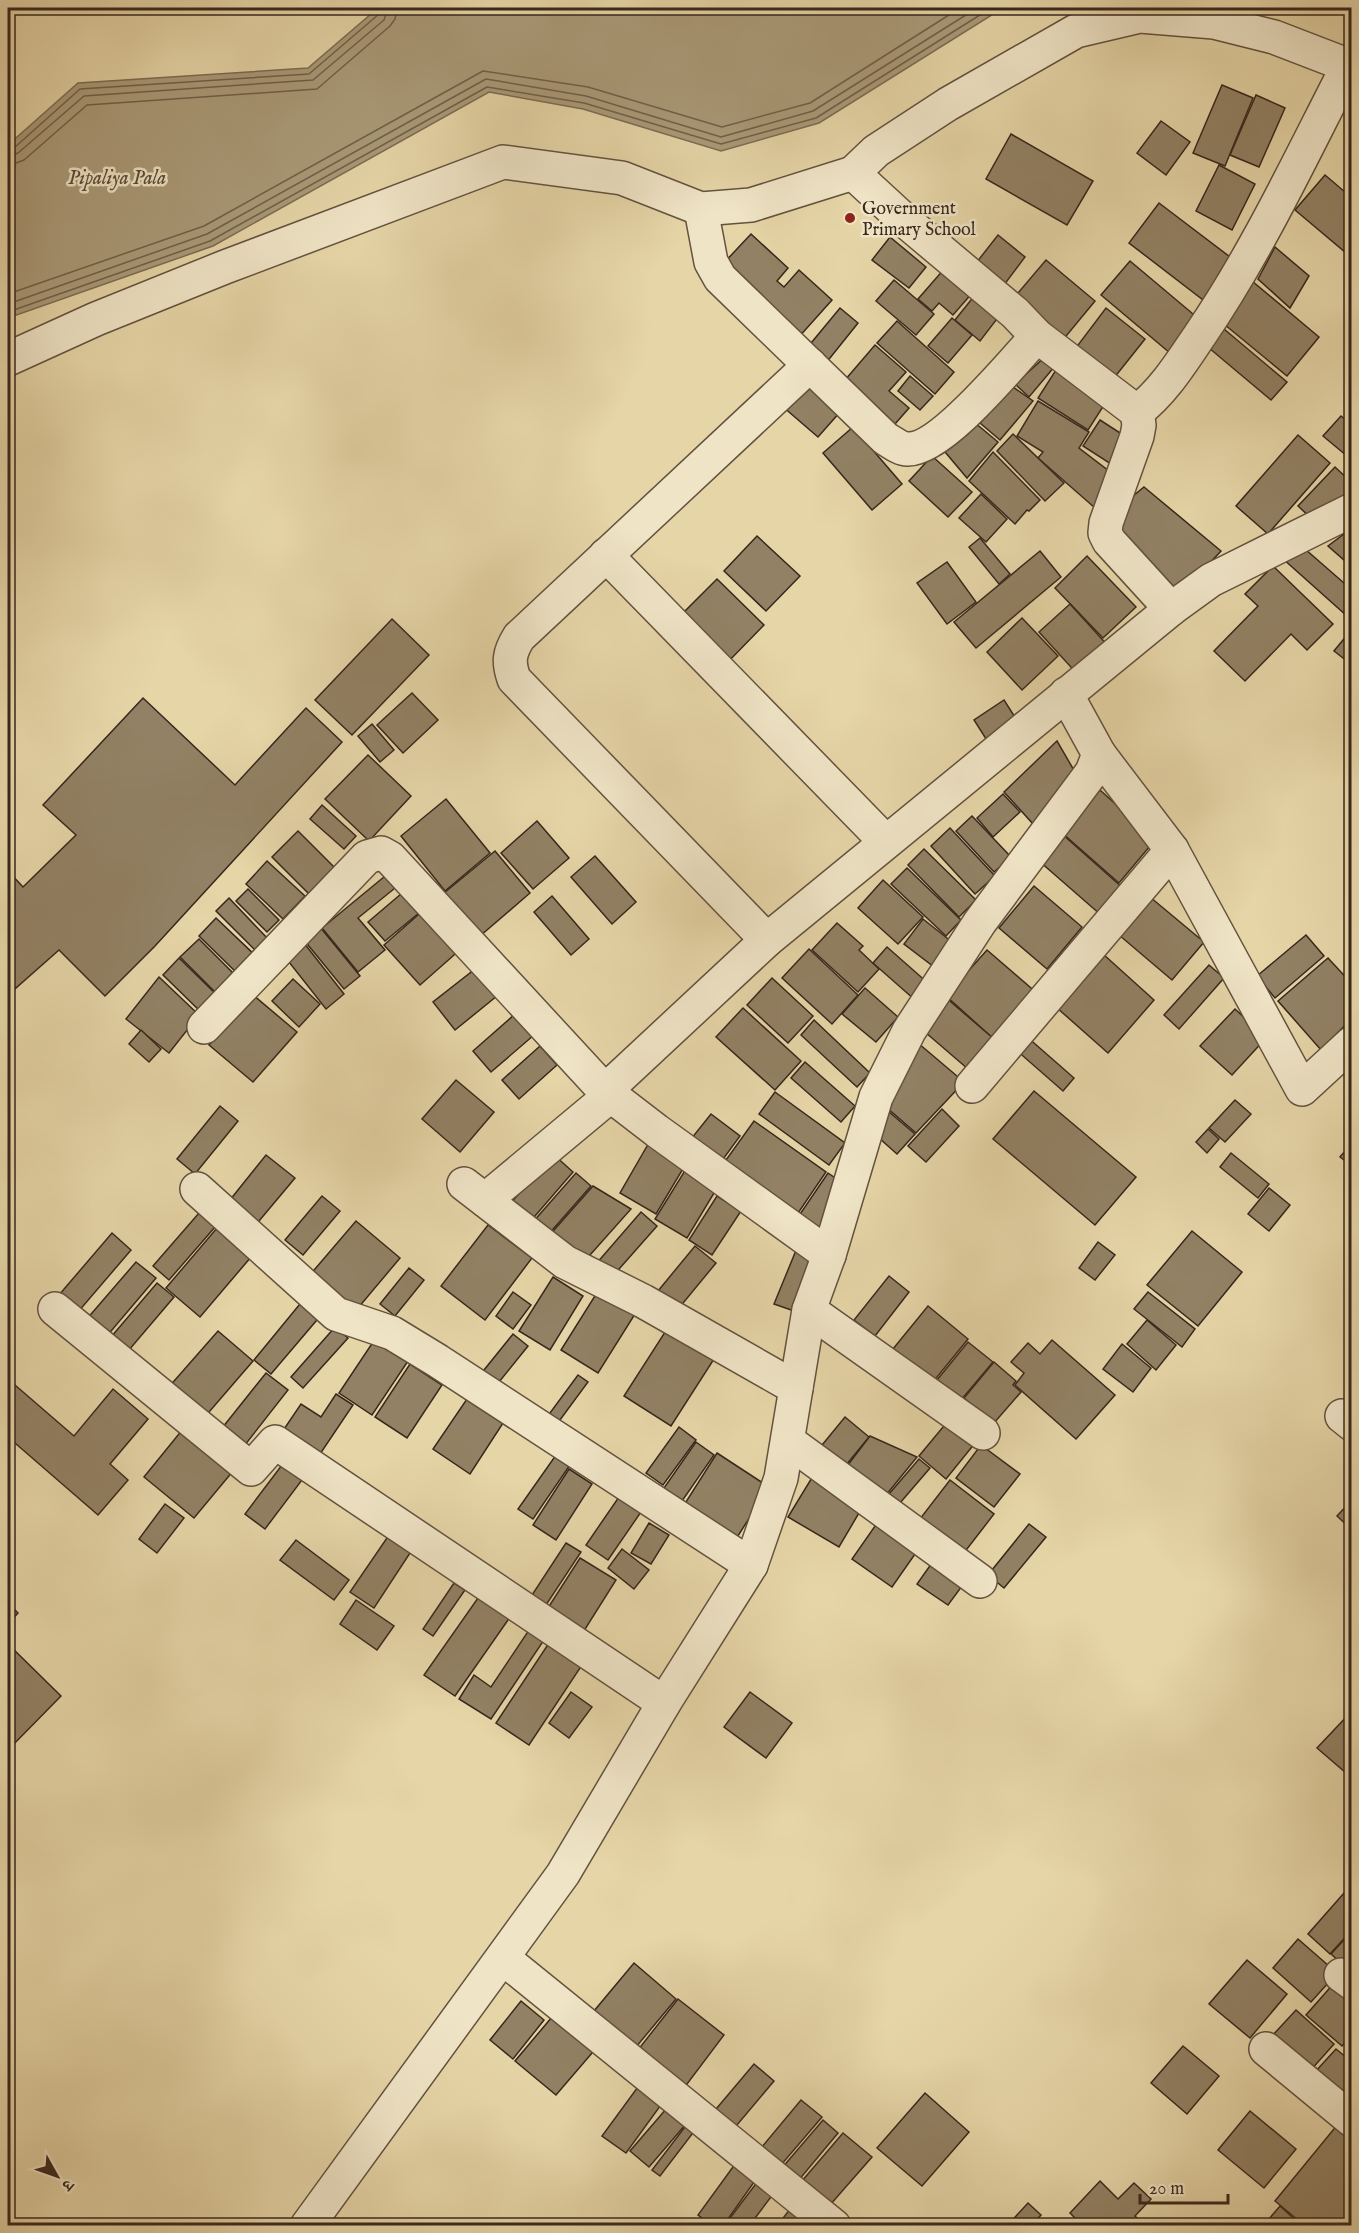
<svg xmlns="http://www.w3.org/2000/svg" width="1359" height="2233" font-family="'IM FELL English','Noto Serif Devanagari',serif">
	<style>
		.water { fill: #aa9a78; stroke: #7c6c53; stroke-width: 1.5 }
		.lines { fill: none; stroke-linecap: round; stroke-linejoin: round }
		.shore { stroke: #70604a; stroke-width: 1.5 }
		.building { fill: #928164; stroke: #37271c; stroke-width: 1.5 }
		.minor-casing { stroke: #63523f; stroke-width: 36 }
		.minor { stroke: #efe4c6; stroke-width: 33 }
		.poi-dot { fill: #8f2418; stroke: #efe4c6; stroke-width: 2 }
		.labels { text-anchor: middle; stroke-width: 5; stroke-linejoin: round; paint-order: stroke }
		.poi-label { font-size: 18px; fill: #37271c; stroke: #efe4c6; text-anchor: start }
		.water-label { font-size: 20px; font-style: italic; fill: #5a4a38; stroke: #efe4c6 }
	</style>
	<rect width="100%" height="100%" fill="#e6d5a7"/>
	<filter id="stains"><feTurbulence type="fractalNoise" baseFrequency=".00333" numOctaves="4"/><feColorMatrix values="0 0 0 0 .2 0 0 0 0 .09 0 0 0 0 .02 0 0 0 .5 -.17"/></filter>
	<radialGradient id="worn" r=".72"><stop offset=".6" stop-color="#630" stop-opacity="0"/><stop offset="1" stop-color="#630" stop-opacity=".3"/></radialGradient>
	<path class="water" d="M378 8H1003L819 123 721 151 583 109 489 92 213 246 8 318V145L78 83 308 68Z"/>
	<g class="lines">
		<g class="shore">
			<path d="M8 149 14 148 80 89 309 74 379 14 381 8"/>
			<path d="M8 157 18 153 84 96 313 80 384 20 388 8"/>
			<path d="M8 166 24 160 87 105 317 89 390 26 395 19 397 8"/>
			<path d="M8 294 204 226 483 71 588 87 722 127 810 103 960 8"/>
			<path d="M8 304 207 234 486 79 586 96 721 137 813 111 977 8"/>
			<path d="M8 312 210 241 487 87 584 103 721 144 816 118 991 8"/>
		</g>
	</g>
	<g class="building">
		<path d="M1222 85 1253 98 1225 166 1193 153Z"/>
		<path d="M1256 95 1285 108 1259 167 1230 155Z"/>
		<path d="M1161 121 1190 142 1166 175 1137 153Z"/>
		<path d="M1011 134 1093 181 1067 225 986 179Z"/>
		<path d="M1219 165 1255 184 1232 230 1196 211Z"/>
		<path d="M1325 175 1352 198V258L1295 210Z"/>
		<path d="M1159 203 1238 263 1207 303 1129 243Z"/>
		<path d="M751 234 788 268 777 281 784 287 799 270 832 300 798 338 721 266Z"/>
		<path d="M998 235 1025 257 1001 289 973 267Z"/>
		<path d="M890 237 926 267 909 288 872 260Z"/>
		<path d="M1275 247 1309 276 1290 308 1258 279Z"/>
		<path d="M1046 260 1095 301 1062 341 1013 299Z"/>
		<path d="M1130 261 1199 319 1170 353 1101 295Z"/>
		<path d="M945 268 973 292 953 315 939 303 932 311 918 299Z"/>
		<path d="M894 280 934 314 916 335 876 301Z"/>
		<path d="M1252 281 1319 337 1287 376 1219 320Z"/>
		<path d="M975 295 1000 315 980 341 955 320Z"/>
		<path d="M840 308 858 323 826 363 807 348Z"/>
		<path d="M1106 308 1145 339 1110 383 1072 353Z"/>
		<path d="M952 318 972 335 948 363 928 346Z"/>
		<path d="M897 321 954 372 935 394 877 343Z"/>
		<path d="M1224 329 1287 382 1271 400 1209 348Z"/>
		<path d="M875 345 906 372 889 391 909 408 888 432 839 387Z"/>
		<path d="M1045 357 1055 366 1029 397 1015 384Z"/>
		<path d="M1056 370 1106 402 1088 430 1038 398Z"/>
		<path d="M910 376 933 396 920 410 898 391Z"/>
		<path d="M804 381 840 412 818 437 782 406Z"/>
		<path d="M1013 387 1033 401 1000 440 980 423Z"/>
		<path d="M1038 401 1089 432 1079 448 1118 478 1095 508 1038 458 1043 452 1017 436Z"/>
		<path d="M1341 416 1352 425V450L1347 456 1323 436Z"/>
		<path d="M968 417 998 442 967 478 940 446Z"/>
		<path d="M1100 420 1131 440 1114 466 1083 446Z"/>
		<path d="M853 427 902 484 872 510 823 453Z"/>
		<path d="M1013 434 1064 483 1045 501 997 451Z"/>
		<path d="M1298 435 1330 463 1268 534 1236 506Z"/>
		<path d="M993 452 1040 500 1029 511 1027 510 1015 524 969 481Z"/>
		<path d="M932 456 972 492 948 517 909 481Z"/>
		<path d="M1335 467 1352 483V498L1311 518 1298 506Z"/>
		<path d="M1144 487 1221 551 1174 601 1115 540 1132 497Z"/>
		<path d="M981 494 1007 519 986 542 959 518Z"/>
		<path d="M1352 528V567L1328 546Z"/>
		<path d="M757 536 800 576 766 611 724 571Z"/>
		<path d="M980 538 1010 574 999 584 969 547Z"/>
		<path d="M1297 542 1352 590V612L1347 616 1282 558Z"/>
		<path d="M1040 551 1061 577 976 648 954 622Z"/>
		<path d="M1087 556 1136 607 1103 638 1055 588Z"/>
		<path d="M947 562 976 602 947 624 917 583Z"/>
		<path d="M1273 566 1333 624 1307 650 1291 634 1245 681 1214 651 1258 606 1245 594Z"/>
		<path d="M717 579 764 625 723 667 676 620Z"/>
		<path d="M1070 604 1110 648 1080 677 1039 632Z"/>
		<path d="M1022 618 1058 656 1022 690 987 652Z"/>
		<path d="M392 619 429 655 352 735 315 700Z"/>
		<path d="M1352 629V665L1334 651Z"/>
		<path d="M412 693 438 720 403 753 377 725Z"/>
		<path d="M143 698 235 785 306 708 342 742 155 946 105 996 59 950 8 995V871L23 887 76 835 43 805Z"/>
		<path d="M1004 700 1018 722 988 742 974 720Z"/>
		<path d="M372 724 394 750 380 762 358 736Z"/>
		<path d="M1057 741 1075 772 1034 825 1004 792Z"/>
		<path d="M368 755 411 796 369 841 325 799Z"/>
		<path d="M1100 790 1155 840 1119 883 1061 832Z"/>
		<path d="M1003 794 1020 812 993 837 977 818Z"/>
		<path d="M446 799 490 853 445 891 401 836Z"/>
		<path d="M322 805 356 836 344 849 310 819Z"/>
		<path d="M972 816 1011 857 994 872 956 831Z"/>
		<path d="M537 821 569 858 533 889 501 853Z"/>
		<path d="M950 828 995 876 975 894 931 846Z"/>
		<path d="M298 831 337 870 311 896 272 857Z"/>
		<path d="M1062 834 1124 889 1101 915 1039 861Z"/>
		<path d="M924 849 976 900 959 917 908 865Z"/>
		<path d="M495 851 530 893 480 936 444 893Z"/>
		<path d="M595 856 636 902 612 924 571 877Z"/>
		<path d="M267 861 305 896 283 919 246 884Z"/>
		<path d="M907 868 961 920 946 936 891 884Z"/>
		<path d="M390 872 400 884 358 918 385 950 358 972 322 928Z"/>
		<path d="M883 880 923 917 898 944 858 908Z"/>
		<path d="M1034 886 1082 927 1047 969 999 928Z"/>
		<path d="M408 888 425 908 385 941 368 922Z"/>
		<path d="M248 889 279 920 267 932 236 901Z"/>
		<path d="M552 896 589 939 571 955 534 912Z"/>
		<path d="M1150 897 1204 942 1172 980 1119 935Z"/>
		<path d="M229 898 269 940 257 952 216 911Z"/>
		<path d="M427 907 462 948 420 985 384 945Z"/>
		<path d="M216 918 258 958 240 976 199 936Z"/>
		<path d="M923 919 957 946 938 970 904 944Z"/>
		<path d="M837 923 863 946 859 950 879 969 858 992 812 950Z"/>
		<path d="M320 927 360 976 344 989 304 940Z"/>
		<path d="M1306 935 1324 956 1275 998 1257 976Z"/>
		<path d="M199 939 240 980 222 999 180 957Z"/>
		<path d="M304 943 344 994 326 1009 285 957Z"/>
		<path d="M887 947 929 984 915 1000 873 963Z"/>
		<path d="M809 949 858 995 832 1024 782 978Z"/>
		<path d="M987 950 1038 994 996 1041 946 996Z"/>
		<path d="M1103 954 1154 1000 1108 1053 1056 1007Z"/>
		<path d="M179 958 221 999 205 1016 163 975Z"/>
		<path d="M1328 958 1352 984V1018L1321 1050 1278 1001Z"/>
		<path d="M1209 965 1224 978 1179 1029 1164 1015Z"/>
		<path d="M475 969 497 996 455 1030 433 1002Z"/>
		<path d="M159 977 199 1015 169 1053 126 1019Z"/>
		<path d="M772 978 813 1016 788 1043 747 1005Z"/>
		<path d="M293 979 320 1004 299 1027 272 1001Z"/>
		<path d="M865 988 898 1017 876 1042 842 1014Z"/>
		<path d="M253 995 297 1032 253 1082 209 1045Z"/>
		<path d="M944 996 994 1039 968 1069 918 1026Z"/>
		<path d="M743 1008 801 1061 775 1090 716 1037Z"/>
		<path d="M1235 1009 1266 1038 1232 1075 1200 1046Z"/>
		<path d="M515 1014 534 1035 491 1072 473 1051Z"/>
		<path d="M814 1020 870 1073 857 1087 801 1035Z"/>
		<path d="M141 1030 161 1049 149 1062 129 1044Z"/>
		<path d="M1026 1036 1074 1078 1063 1091 1015 1049Z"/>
		<path d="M918 1043 964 1082 916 1133 886 1107Z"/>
		<path d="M540 1046 557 1065 519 1099 502 1080Z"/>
		<path d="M805 1062 855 1106 841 1122 791 1078Z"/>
		<path d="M456 1080 494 1112 460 1152 422 1119Z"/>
		<path d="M1034 1091 1136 1177 1095 1225 993 1139Z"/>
		<path d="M775 1092 845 1143 829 1165 759 1114Z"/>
		<path d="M1235 1100 1251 1114 1225 1142 1209 1128Z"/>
		<path d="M220 1106 238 1121 195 1174 177 1159Z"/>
		<path d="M942 1109 959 1126 926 1162 908 1146Z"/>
		<path d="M888 1111 915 1134 897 1154 870 1130Z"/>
		<path d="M711 1114 740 1136 721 1162 691 1139Z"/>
		<path d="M754 1121 826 1172 794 1219 721 1167Z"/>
		<path d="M1208 1129 1219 1139 1207 1153 1196 1142Z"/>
		<path d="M650 1141 687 1162 656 1214 620 1193Z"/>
		<path d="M1352 1143V1166L1340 1157Z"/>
		<path d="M1231 1153 1269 1184 1258 1198 1220 1167Z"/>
		<path d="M553 1154 573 1172 529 1223 509 1205Z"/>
		<path d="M266 1155 295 1178 254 1227 226 1205Z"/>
		<path d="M686 1169 717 1188 687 1238 655 1219Z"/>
		<path d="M576 1173 591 1186 547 1236 532 1223Z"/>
		<path d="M828 1173 844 1184 823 1239 796 1220Z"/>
		<path d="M593 1186 631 1209 582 1264 547 1238Z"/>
		<path d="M1269 1188 1290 1205 1269 1231 1248 1214Z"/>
		<path d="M322 1196 340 1211 303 1255 285 1240Z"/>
		<path d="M717 1196 741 1211 712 1255 689 1240Z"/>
		<path d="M641 1212 657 1226 612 1277 596 1264Z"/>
		<path d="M199 1213 215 1227 169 1280 153 1266Z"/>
		<path d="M356 1221 400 1258 353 1314 309 1276Z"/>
		<path d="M488 1225 532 1258 485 1320 441 1286Z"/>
		<path d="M217 1228 251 1257 200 1317 166 1288Z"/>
		<path d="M1192 1231 1242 1272 1198 1326 1147 1285Z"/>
		<path d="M112 1233 131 1250 78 1312 59 1295Z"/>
		<path d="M1098 1242 1115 1255 1095 1280 1079 1268Z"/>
		<path d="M695 1246 716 1263 679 1308 658 1291Z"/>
		<path d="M797 1248 815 1261 797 1312 774 1304Z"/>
		<path d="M136 1262 156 1278 106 1337 86 1320Z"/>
		<path d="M409 1268 424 1280 395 1316 380 1304Z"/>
		<path d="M889 1276 909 1292 875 1336 854 1320Z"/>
		<path d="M553 1277 583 1296 550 1350 519 1331Z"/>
		<path d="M157 1283 174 1297 123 1357 106 1343Z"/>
		<path d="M598 1291 635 1314 598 1373 561 1350Z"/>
		<path d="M513 1292 531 1305 513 1329 496 1316Z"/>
		<path d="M1148 1292 1195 1329 1182 1347 1134 1309Z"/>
		<path d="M304 1299 322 1314 271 1374 254 1360Z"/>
		<path d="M928 1306 968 1339 933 1382 893 1349Z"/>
		<path d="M1147 1320 1176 1345 1156 1370 1127 1344Z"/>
		<path d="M335 1327 348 1338 303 1388 291 1377Z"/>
		<path d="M667 1329 714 1359 671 1426 624 1396Z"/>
		<path d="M218 1331 253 1361 203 1419 168 1388Z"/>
		<path d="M513 1334 528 1346 495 1387 480 1375Z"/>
		<path d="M375 1339 408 1361 372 1415 339 1393Z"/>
		<path d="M1052 1340 1115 1395 1076 1439 1015 1385 1024 1373 1011 1362 1028 1343 1040 1354Z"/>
		<path d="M968 1342 993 1362 961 1400 937 1380Z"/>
		<path d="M1122 1344 1151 1368 1133 1392 1103 1369Z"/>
		<path d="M994 1362 1016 1381 1013 1385 1021 1392 994 1423 964 1398Z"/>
		<path d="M410 1364 442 1385 407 1438 375 1417Z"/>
		<path d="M266 1373 288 1390 241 1450 219 1432Z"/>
		<path d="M578 1375 588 1382 557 1424 547 1417Z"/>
		<path d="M8 1379 74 1436 113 1389 148 1419 110 1464 128 1480 98 1515 8 1437Z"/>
		<path d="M336 1394 353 1405 314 1463 278 1438 301 1404 321 1417Z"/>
		<path d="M469 1396 505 1420 470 1474 433 1449Z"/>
		<path d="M845 1417 869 1437 842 1470 818 1450Z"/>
		<path d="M948 1421 975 1443 946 1479 919 1456Z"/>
		<path d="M187 1424 238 1465 194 1518 144 1477Z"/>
		<path d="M679 1427 696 1440 663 1485 646 1473Z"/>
		<path d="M870 1436 917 1457 882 1500 844 1470Z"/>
		<path d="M696 1442 714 1455 682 1501 664 1488Z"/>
		<path d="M981 1445 1020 1474 994 1507 956 1478Z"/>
		<path d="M717 1453 769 1487 736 1539 684 1505Z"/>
		<path d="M556 1455 570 1465 533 1519 518 1509Z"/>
		<path d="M919 1459 930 1468 894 1510 883 1501Z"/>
		<path d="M285 1461 305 1476 265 1529 245 1514Z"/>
		<path d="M569 1469 592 1484 556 1540 533 1525Z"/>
		<path d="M816 1471 866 1501 839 1547 788 1517Z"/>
		<path d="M950 1480 994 1514 960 1558 916 1524Z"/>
		<path d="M621 1494 643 1509 608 1560 586 1545Z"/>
		<path d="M1352 1500V1530L1337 1516Z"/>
		<path d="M165 1504 184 1518 157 1553 139 1539Z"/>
		<path d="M880 1519 920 1547 892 1587 852 1559Z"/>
		<path d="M649 1523 669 1535 651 1564 631 1553Z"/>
		<path d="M1029 1524 1046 1537 1004 1588 988 1575Z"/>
		<path d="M389 1535 412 1550 374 1608 350 1592Z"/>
		<path d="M296 1540 349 1580 334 1600 280 1560Z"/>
		<path d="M566 1543 581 1552 546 1605 532 1595Z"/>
		<path d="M622 1549 649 1570 634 1589 608 1568Z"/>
		<path d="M580 1558 616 1580 582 1634 546 1611Z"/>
		<path d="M934 1560 965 1582 948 1605 917 1584Z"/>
		<path d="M454 1583 465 1590 433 1636 423 1629Z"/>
		<path d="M485 1588 515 1610 455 1696 424 1675Z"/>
		<path d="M356 1600 394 1626 377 1650 340 1624Z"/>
		<path d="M8 1603 18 1613 8 1624Z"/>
		<path d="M533 1624 548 1634 491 1719 459 1699 474 1675 491 1687Z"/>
		<path d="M549 1643 582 1665 529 1745 496 1723Z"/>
		<path d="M8 1644 61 1696 8 1750Z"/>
		<path d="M571 1692 592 1707 569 1738 549 1723Z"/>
		<path d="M750 1692 792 1723 766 1758 724 1727Z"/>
		<path d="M1352 1711V1778L1317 1748Z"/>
		<path d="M1352 1884V1930L1330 1954 1308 1934Z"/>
		<path d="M1352 1931V1972H1351L1331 1954Z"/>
		<path d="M1298 1939 1337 1973 1311 2002 1273 1968Z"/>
		<path d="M1247 1960 1287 1994 1250 2038 1209 2004Z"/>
		<path d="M634 1963 676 1999 636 2047 594 2011Z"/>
		<path d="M1335 1982 1352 1996V2035L1342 2046 1306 2015Z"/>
		<path d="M678 1999 724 2035 681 2092 634 2055Z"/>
		<path d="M521 2001 544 2020 513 2059 490 2040Z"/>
		<path d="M1296 2010 1334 2044 1310 2071 1272 2036Z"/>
		<path d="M557 2011 598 2046 556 2095 515 2061Z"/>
		<path d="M1183 2046 1219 2076 1187 2114 1151 2083Z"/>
		<path d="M1336 2049 1352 2062V2104L1315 2072Z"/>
		<path d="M754 2064 774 2081 726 2138 706 2121Z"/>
		<path d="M643 2080 666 2098 626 2153 602 2136Z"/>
		<path d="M925 2093 969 2132 922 2186 877 2148Z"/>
		<path d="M801 2100 822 2117 781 2165 761 2148Z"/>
		<path d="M673 2101 692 2117 649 2167 630 2151Z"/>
		<path d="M1250 2111 1296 2149 1264 2188 1218 2150Z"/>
		<path d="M691 2119 699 2125 660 2176 652 2170Z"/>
		<path d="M823 2120 838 2133 798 2181 782 2168Z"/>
		<path d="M1338 2124 1352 2135V2222L1349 2226H1305L1275 2201Z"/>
		<path d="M843 2133 872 2157 830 2205 802 2181Z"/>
		<path d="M738 2160 759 2175 723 2226H713L698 2215Z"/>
		<path d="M761 2177 777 2189 749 2226H724Z"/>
		<path d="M1100 2181 1118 2199 1134 2183 1151 2199 1135 2216 1145 2226H1083L1070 2213Z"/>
		<path d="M797 2200 811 2226H777Z"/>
		<path d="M1028 2203 1041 2215 1031 2226H1007Z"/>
		<path d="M1280 2206 1302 2226H1263Z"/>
	</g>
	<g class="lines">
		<g class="minor-casing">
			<g id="minor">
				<path d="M853 173 903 219 1015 313 1037 336 1137 412 1139 425 1137 436 1106 523 1105 533 1109 541 1171 609"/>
				<path d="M701 209 711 262 720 278 886 439C892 442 900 449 907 449 941 451 1012 363 1037 336"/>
				<path d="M8 359 96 319 225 267 503 162 622 178 701 209 751 205 853 173 876 151 948 104 1076 31 1140 16 1214 22 1274 37 1352 67"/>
				<path d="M1137 412C1164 391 1181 363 1200 335 1258 250 1301 157 1348 66"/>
				<path d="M606 555 886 842"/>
				<path d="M1099 754 1172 850"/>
				<path d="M767 940 514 679C508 662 509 653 519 637L810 365"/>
				<path d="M204 1027 367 857 381 853 390 858 605 1091"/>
				<path d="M972 1086 1172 850 1302 1089 1352 1043"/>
				<path d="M464 1184 565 1262 643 1301 796 1388"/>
				<path d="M197 1189 336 1314 392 1333 438 1361 751 1565"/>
				<path d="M485 1200 611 1095"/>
				<path d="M829 1255 657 1131 605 1091 767 940 1171 609 1211 580 1352 510"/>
				<path d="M55 1309 251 1469 275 1442 664 1703"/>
				<path d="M809 1310 983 1433"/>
				<path d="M1342 1416 1352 1424"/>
				<path d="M788 1441 980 1581"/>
				<path d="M503 1958 834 2226"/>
				<path d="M1341 1975 1352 1983"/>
				<path d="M1266 2049 1352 2120"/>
				<path d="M307 2226 563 1874 664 1703 751 1565 781 1478 809 1310 829 1255 876 1097 909 1031 980 922 1092 772 1099 754 1066 694"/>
			</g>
		</g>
		<use href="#minor" class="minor"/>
	</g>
	<circle class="poi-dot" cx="850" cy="218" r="6"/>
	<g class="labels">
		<g class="poi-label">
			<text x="862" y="214">Government<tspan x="862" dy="21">Primary School</tspan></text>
		</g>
		<g class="water-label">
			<text x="117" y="184">Pipaliya Pala</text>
		</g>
	</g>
	<rect width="1359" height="2233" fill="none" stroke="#e6d5a7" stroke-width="30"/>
	<rect x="9" y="9" width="1341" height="2215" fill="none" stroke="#37271c" stroke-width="3"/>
	<rect x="15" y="15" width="1329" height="2203" fill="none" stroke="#37271c" stroke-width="1.5"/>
	<g transform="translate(57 2176) rotate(130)" stroke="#efe4c6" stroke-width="4.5" paint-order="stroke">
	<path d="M0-4.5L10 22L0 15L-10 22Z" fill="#37271c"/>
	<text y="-9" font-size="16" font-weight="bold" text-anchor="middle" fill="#37271c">उ</text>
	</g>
	<path d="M1140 2194v9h88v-9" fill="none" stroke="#37271c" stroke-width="3"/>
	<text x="1149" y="2194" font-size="18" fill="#37271c" stroke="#efe4c6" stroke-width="4.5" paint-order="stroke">20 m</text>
	<rect width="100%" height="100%" filter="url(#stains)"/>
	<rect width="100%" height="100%" fill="url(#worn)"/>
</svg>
